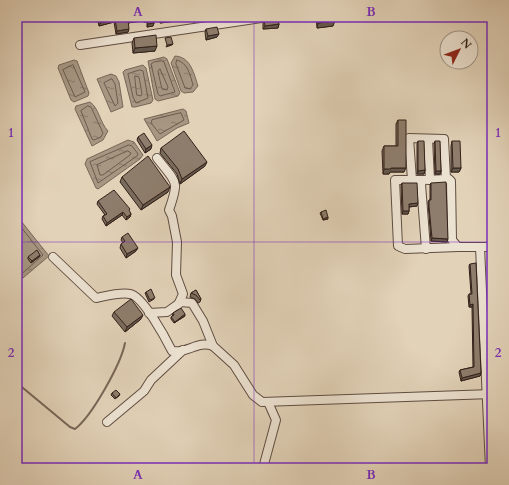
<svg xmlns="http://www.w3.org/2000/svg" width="509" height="485" font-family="Cardo,serif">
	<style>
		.water { fill: url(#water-ripples); stroke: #786758 }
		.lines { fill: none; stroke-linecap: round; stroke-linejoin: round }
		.shore { stroke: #6c5c4e; stroke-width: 1 }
		.stream { stroke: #786758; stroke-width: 2 }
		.minor-casing { stroke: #5f4d42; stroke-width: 10 }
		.minor { stroke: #ece2d1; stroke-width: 8 }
		.wall { fill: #7a6c5d; stroke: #33211a }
		.shaded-wall { fill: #63584c; stroke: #33211a }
		.building { fill: #8e7d6c; stroke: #33211a }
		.grid { fill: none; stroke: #7b2cbf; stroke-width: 1; stroke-opacity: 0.55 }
		.neatline { fill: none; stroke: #7b2cbf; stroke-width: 1.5 }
		.grid-label { font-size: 13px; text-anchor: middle; font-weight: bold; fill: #7b2cbf }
	</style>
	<defs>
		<pattern id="water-ripples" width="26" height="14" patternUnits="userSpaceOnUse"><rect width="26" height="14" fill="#a69682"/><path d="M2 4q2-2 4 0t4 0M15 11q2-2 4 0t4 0" fill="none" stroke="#887a6a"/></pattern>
	</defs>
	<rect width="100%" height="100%" fill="#e2d2b8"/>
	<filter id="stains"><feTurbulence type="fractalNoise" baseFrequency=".005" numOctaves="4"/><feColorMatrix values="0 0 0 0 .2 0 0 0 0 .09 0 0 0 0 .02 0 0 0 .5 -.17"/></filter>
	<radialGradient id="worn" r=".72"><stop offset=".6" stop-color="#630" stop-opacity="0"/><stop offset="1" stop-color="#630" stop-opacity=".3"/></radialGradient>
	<g class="water">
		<path d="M175 56C191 57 194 74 198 86L193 92 184 93 181 91 171 63Z"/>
		<path d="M164 57 167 59 180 93 178 96 158 101 155 99 148 61Z"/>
		<path d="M74 60 77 61 89 93 88 96 74 102 71 100 58 68 59 65Z"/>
		<path d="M143 65 146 68 153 100 151 103 135 107H132L123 72 125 70Z"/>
		<path d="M111 74 116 76 119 82 123 107 111 112 97 79Z"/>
		<path d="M90 102C99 108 100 123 108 131L103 140 92 146 75 109 76 106Z"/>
		<path d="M183 109 186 111 189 123 177 128 157 141 144 119Z"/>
		<path d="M128 140 134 142 143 155 140 159 98 189 96 188 85 164 87 159Z"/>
		<path d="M17 216 49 256 17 283Z"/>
	</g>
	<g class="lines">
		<g class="shore">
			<path d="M177 60C188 63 190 75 193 85L190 89 185 88 176 64Z"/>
			<path d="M162 61 164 62 175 92 160 96 158 94 151 64 154 62Z"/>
			<path d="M73 65 85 92 75 97 63 70Z"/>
			<path d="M160 69 168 87 167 90 162 89 158 72Z"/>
			<path d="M140 70 143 71 148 98 136 103 133 97 128 74Z"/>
			<path d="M135 76 139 77 142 94 141 96 137 95Z"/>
			<path d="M112 79 115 84 118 103 115 106 104 83Z"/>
			<path d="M88 106 91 107 103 133 101 137 94 140 92 139 81 111Z"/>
			<path d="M181 113 184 120 160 134 151 123 152 120Z"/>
			<path d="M129 145 132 146 138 154 137 156 98 183 90 162Z"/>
			<path d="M128 151 131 153 130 155 103 175H100L97 165Z"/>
			<path d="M17 222 43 255 17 278"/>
		</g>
		<path class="stream" d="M17 383 70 427 75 429C92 416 121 364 125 343"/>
		<g class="minor-casing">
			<g id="minor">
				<path d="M80 45 268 17"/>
				<path d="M428 139 430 180"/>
				<path d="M157 158C176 183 180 179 169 210L172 216 177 242 176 275 183 294 178 305"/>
				<path d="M412 180 409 138 444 139 446 179"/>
				<path d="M423 180H395L398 246 405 249 458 247"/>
				<path d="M480 247 490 468"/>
				<path d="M426 249 421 184 423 180 449 179 451 181 452 240 458 247H492"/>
				<path d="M53 257 96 298C106 296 121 292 130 294 143 296 166 339 172 351 187 354 198 340 213 346"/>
				<path d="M149 313 167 312 181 302 192 303 203 321 213 346 234 365 253 395 262 402 492 394"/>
				<path d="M107 422 144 391 151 380 183 350"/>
				<path d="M263 468 276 420 268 402"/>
			</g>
		</g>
		<use href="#minor" class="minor"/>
	</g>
	<g class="wall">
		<path d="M97 17H154V23L153 26 147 27V22H144L143 19 142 21 128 23V32L116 34 114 22 99 26Z"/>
		<path d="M159 17H177L176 21 160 23Z"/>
		<path d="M316 17H334L333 26 317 28Z"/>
		<path d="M264 20 279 24 278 28 263 29V23Z"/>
		<path d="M206 29 217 37 206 40 205 32Z"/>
		<path d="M134 38 155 51 133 53 132 43Z"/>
		<path d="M398 120 404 172H390L389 174H383L382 151 384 146H396V124Z"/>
		<path d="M138 137 151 149 145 153 137 140Z"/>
		<path d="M418 141 425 170 424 174H417V144Z"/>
		<path d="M435 141 441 171 440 174H435L434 144Z"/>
		<path d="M452 141 461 168 459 172H451V146Z"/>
		<path d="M161 148 205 166 180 184 177 174 160 153Z"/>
		<path d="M122 177 168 192 141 210 120 182Z"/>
		<path d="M402 183 417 206 409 207V211L408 214H402L401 186Z"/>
		<path d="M431 183 447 242 431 241 428 202 429 200H430V185Z"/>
		<path d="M98 201 129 211 131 214 130 217 126 220 122 215 106 226 102 219 103 216 105 215 97 204Z"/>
		<path d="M321 212 328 219 323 220 320 213Z"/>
		<path d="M122 237 136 251 126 258 120 248 121 244 123 243 121 240Z"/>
		<path d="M40 256 31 263 28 259V257Z"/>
		<path d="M470 264 481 373 480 376 461 381 459 372 460 370 473 367 472 307H469L468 296 469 294H471L469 266Z"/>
		<path d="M196 290 201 299 200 302 198 303 195 299 190 297 191 293Z"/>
		<path d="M146 292 154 299 149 302 145 293Z"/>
		<path d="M114 312 141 319 125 332 112 316Z"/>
		<path d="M173 313 185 316 174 323 171 319V317L173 316 172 315Z"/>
		<path d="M112 393 120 394 119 396 115 399 111 395Z"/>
	</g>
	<g class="shaded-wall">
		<path d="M172 17H177L176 21 160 23 162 18Z"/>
		<path d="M204 17 203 21 193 22 194 18Z"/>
		<path d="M449 17H457L448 18Z"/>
		<path d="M459 17H464L463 19 458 20Z"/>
		<path d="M144 18 142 21 127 23 128 20Z"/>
		<path d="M115 19 114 22 99 26 100 23Z"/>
		<path d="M145 19H148L147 22H144Z"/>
		<path d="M335 21 333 26 317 28 318 23Z"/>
		<path d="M154 23 153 26 147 27 148 24Z"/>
		<path d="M279 24 278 28 263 29 265 26Z"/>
		<path d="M129 29 128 32 116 34 117 31Z"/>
		<path d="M219 34 217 37 206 40 208 36Z"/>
		<path d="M173 44 172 45 166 47 167 45Z"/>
		<path d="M157 46 155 51 133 53 135 48Z"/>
		<path d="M152 145 151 149 145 153 146 149Z"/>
		<path d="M207 162 205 166 180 184 182 179Z"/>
		<path d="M391 168H406L404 172H390L389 174H383L384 169Z"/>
		<path d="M453 168H461L459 172H451Z"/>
		<path d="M425 170 424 174H417L418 171Z"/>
		<path d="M436 171H441L440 174H435Z"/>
		<path d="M170 187 168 192 141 210 143 205Z"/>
		<path d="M418 203 417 206 408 207 409 204Z"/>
		<path d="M403 211H409L408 214H402Z"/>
		<path d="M123 212 122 215 106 226 107 223Z"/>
		<path d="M131 214 130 217 126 220 127 217Z"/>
		<path d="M328 217V219L323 220V219Z"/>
		<path d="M432 238 448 239 447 242 431 241Z"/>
		<path d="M138 248 136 251 126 258 127 254Z"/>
		<path d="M40 255V256L31 263 32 261Z"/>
		<path d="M473 304 472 307H469L470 305Z"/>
		<path d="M185 314V316L174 323 175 322Z"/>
		<path d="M143 315 141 319 125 332 127 327Z"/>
		<path d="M481 373 480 376 461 381 462 378Z"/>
	</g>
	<g class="building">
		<path d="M99 17H143L144 18 128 20 129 29 117 31 115 19 100 23Z"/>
		<path d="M144 17H154V23L148 24V19H145Z"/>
		<path d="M162 17H172L162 18Z"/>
		<path d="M194 17H204L194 18Z"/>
		<path d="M272 17H278L279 24 265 26 264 20Z"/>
		<path d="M318 17H334L335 21 318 23Z"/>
		<path d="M217 27 219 34 208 36 206 29Z"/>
		<path d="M156 35 157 46 135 48 134 38Z"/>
		<path d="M171 37 173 44 167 45 165 38Z"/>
		<path d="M398 120H406V168H391V169H384V146H398Z"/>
		<path d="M184 131 207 162 182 179 178 169 161 148Z"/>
		<path d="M144 133 152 145 146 149 138 137Z"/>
		<path d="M418 141H424L425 170 418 171Z"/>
		<path d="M435 141H440L441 171H436Z"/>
		<path d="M452 141H460L461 168H453Z"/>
		<path d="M148 156 170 187 143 205 122 177Z"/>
		<path d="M446 182 448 239 432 238 429 207V200H431V183Z"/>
		<path d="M402 183H417L418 203 409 204V211H403Z"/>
		<path d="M114 190 130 209 129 210 131 214 127 217 123 212 107 223 103 216 107 214 98 201Z"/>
		<path d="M326 210 328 217 323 219 321 212Z"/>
		<path d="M128 233 138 248 127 254 121 244 125 241 122 237Z"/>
		<path d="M37 250 40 255 32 261 28 257Z"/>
		<path d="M476 263 481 373 462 378 460 370 474 367 473 304 470 305 469 294H472L470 264Z"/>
		<path d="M151 289 155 298 150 300 146 292Z"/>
		<path d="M196 290 201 299 200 300 196 295 191 293Z"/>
		<path d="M131 299 143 315 127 327 114 312Z"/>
		<path d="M181 308 185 314 175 322 171 317 174 315 173 313Z"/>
		<path d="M116 390 120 394 116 398 112 393Z"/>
	</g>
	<path class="grid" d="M254 17V468M17 242H492"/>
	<rect width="509" height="485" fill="none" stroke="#e2d2b8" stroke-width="44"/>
	<g transform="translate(459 50) rotate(48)"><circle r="19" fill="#ece2d1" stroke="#a29588"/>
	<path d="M0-3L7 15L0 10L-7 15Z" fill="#8f2418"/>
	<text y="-6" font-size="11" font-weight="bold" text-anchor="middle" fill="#33211a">N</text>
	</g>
	<rect x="22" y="22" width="465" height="441" class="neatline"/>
	<g class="grid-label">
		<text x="138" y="16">A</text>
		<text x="371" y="16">B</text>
		<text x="11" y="137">1</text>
		<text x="498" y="137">1</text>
		<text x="11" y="357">2</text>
		<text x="498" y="357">2</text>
		<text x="138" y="479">A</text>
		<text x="371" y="479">B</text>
	</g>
	<rect width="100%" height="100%" filter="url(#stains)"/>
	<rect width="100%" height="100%" fill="url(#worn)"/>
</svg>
